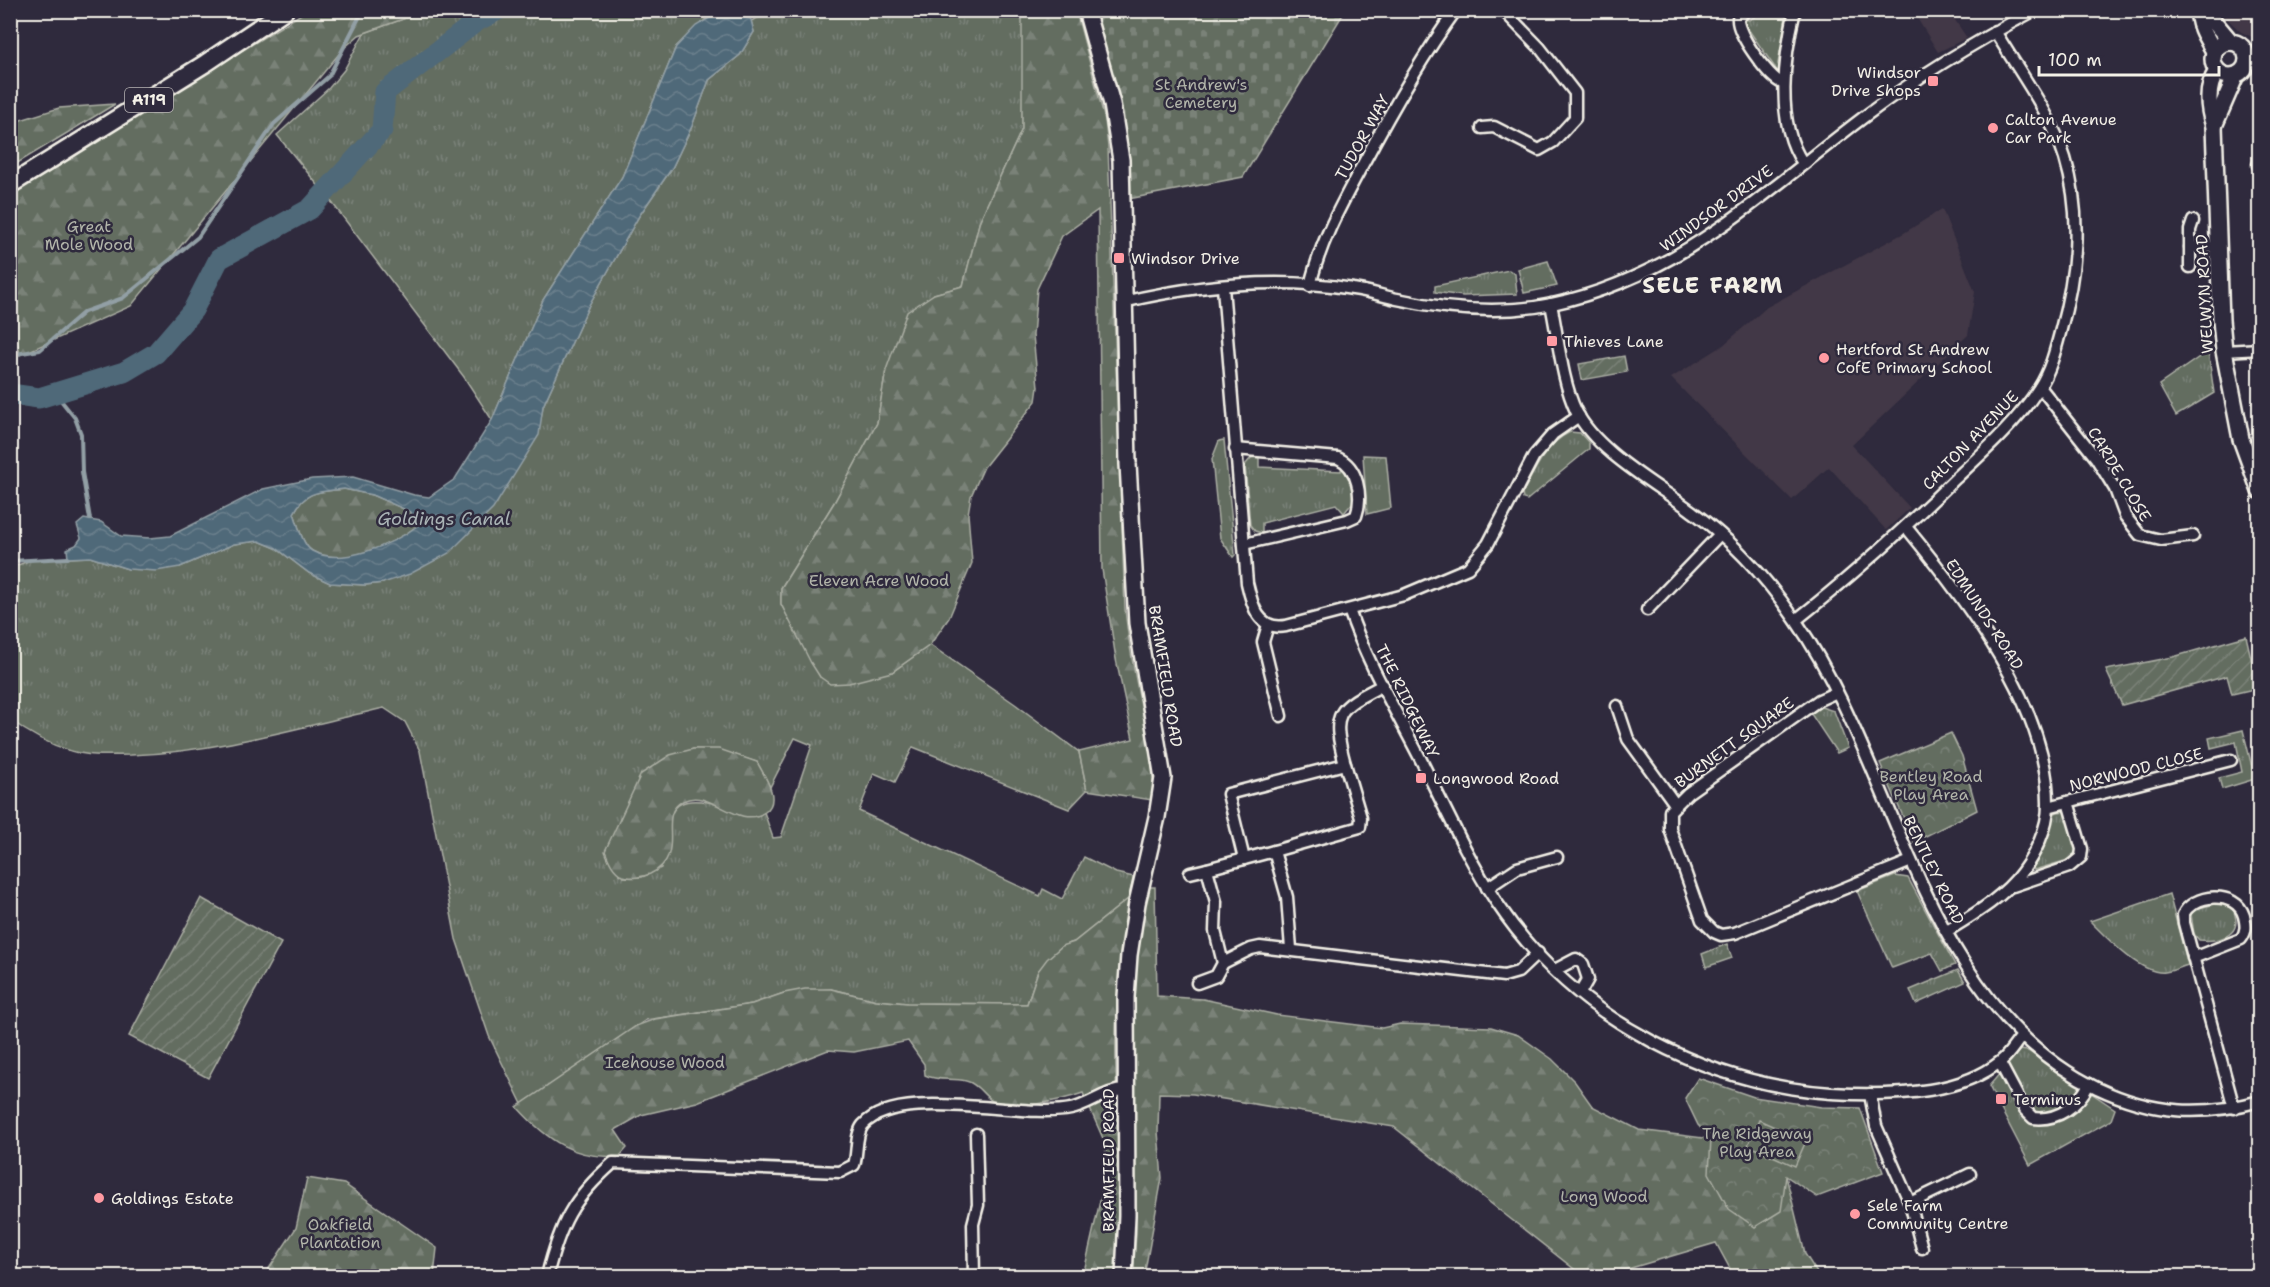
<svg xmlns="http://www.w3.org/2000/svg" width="2270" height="1287" font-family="'Shantell Sans',sans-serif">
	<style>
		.built { fill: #423846 }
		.grass { fill: url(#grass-tufts); stroke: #acafa4; stroke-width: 1.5; fill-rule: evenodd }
		.forest { fill: url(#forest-firs); stroke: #acafa4; stroke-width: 1.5 }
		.cemetery { fill: url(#cemetery-stones); stroke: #acafa4; stroke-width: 1.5 }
		.park { fill: url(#park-crowns); stroke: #acafa4; stroke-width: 1.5 }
		.garden { fill: url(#garden-furrows); stroke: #acafa4; stroke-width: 1.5 }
		.pitch { fill: #636d61; stroke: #acafa4; stroke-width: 1.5 }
		.water { fill: url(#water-waves); stroke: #929fa5; stroke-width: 1.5; fill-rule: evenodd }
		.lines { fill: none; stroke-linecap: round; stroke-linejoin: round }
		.stream { stroke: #929fa5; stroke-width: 4 }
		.river { stroke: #506979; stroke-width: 21 }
		.street-casing { stroke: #f4f1e8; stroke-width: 15 }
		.secondary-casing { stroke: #f4f1e8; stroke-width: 20 }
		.primary-casing { stroke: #f4f1e8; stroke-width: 21 }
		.street { stroke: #2f2a3d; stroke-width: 10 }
		.secondary { stroke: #2f2a3d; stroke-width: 15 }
		.primary { stroke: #2f2a3d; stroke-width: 16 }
		.poi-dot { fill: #ff9aa2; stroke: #2f2a3d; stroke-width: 2 }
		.labels { text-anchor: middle; stroke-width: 5; stroke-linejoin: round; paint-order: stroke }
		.shield { fill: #2f2a3d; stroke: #b9b5b5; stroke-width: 1.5 }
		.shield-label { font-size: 15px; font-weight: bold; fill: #f4f1e8 }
		.poi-label { font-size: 16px; fill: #f4f1e8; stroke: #2f2a3d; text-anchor: start }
		.park-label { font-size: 16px; fill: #b3b6ab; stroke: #2f2a3d }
		.street-label { font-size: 16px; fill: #f4f1e8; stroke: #2f2a3d }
		.water-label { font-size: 18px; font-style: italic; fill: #aab4b6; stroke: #2f2a3d }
		.district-label { font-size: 22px; font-weight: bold; letter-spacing: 1.5px; fill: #f4f1e8; stroke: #2f2a3d }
	</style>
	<defs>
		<pattern id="grass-tufts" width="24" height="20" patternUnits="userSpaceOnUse" patternTransform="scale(1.5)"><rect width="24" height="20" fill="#636d61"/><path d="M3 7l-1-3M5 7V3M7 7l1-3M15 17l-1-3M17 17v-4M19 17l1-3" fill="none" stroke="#7a8278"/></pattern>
		<pattern id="forest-firs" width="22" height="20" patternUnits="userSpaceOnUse" patternTransform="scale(1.5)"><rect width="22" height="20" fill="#636d61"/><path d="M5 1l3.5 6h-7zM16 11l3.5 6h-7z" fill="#7a8278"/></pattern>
		<pattern id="cemetery-stones" width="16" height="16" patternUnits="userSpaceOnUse" patternTransform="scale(1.5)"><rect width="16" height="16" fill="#636d61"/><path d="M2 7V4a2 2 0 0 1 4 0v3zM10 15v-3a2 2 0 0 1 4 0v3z" fill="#7a8278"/></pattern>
		<pattern id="park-crowns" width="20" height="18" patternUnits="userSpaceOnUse" patternTransform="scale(1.5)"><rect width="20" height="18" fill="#636d61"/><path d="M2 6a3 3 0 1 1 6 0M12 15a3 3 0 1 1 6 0" fill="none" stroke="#7a8278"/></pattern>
		<pattern id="garden-furrows" width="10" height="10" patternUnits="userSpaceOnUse" patternTransform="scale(1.5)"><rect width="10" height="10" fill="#636d61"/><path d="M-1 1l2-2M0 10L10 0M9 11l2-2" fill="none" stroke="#7a8278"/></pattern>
		<pattern id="water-waves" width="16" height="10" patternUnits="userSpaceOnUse" patternTransform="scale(1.5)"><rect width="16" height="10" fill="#506979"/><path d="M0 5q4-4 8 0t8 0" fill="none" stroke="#6a7f8c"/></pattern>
	</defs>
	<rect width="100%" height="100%" fill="#2f2a3d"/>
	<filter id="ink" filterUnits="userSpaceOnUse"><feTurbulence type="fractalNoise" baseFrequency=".0167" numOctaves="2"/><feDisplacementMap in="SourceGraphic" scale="12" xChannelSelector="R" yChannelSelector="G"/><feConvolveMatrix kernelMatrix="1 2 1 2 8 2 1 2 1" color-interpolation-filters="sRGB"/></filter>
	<g filter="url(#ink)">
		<g class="built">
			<path d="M1912 10 1949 11 1967 38 1938 52Z"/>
			<path d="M2219 11H2259V40L2241 32Z"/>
			<path d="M1942 209 1975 292 1968 335 1852 445 1910 508 1886 530 1829 467 1792 500 1671 378 1721 347 1767 307 1904 233Z"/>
		</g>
		<g class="grass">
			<path d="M774 10 1022 11 1024 26 1022 129 980 220 963 286 934 294 886 370 877 423 835 501 781 588V604L820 677 892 672 930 645 1015 704 1079 752 1087 790 1069 809 913 747 895 782 874 773 859 811 1040 896 1043 889 1062 899 1084 857 1116 873 1134 877 1128 899 1074 942 1062 946 1038 971 1027 1004 907 1003 876 1000 831 989 784 993 752 1004 646 1020 522 1104 489 1036 456 939 420 751 405 722 384 708C300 727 216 752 131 755 111 755 91 757 71 751 48 744 29 734 11 720L10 568 31 560 90 557 128 569 180 567 234 544 259 541 276 548 309 573 330 583 365 585 383 583 538 435 543 406 589 305 639 216 672 168 692 126 709 80 740 55 754 32 751 21ZM795 738 812 745 781 837 773 838 764 812 757 817C735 811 684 786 672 813 665 829 664 852 661 868L642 877H624L693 749 719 750 757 762 770 787Z"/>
			<path d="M425 11H487L466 22 382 87 379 95 377 128 321 189 277 135 329 88 344 70 364 33Z"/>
			<path d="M511 11H706L708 17 676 47 622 177 543 300 492 420 464 377 327 196 383 142 392 97 400 88 462 38Z"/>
			<path d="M1765 11H1787L1778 64 1780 69 1778 72 1748 29 1744 28V19L1749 20Z"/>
			<path d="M1548 261 1557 286 1524 293 1518 269Z"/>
			<path d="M1509 270 1515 274 1517 294 1463 296 1435 292V286Z"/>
			<path d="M2208 351 2214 393 2176 416 2159 385Z"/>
			<path d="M1570 432 1580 433 1589 443V449L1527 500 1523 499 1522 494C1534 472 1545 444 1570 432Z"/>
			<path d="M1224 440 1235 555 1233 557 1220 538 1212 459 1219 441Z"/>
			<path d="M1363 455 1386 456 1391 508 1367 514Z"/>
			<path d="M1259 456V467L1341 471 1342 462 1351 468 1354 501 1344 513 1336 504 1262 523V533L1255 531 1250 525 1245 465 1251 458Z"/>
			<path d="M1821 707 1834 711 1848 748 1837 753 1811 714Z"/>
			<path d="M2243 730 2255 779 2222 789 2219 778 2242 772 2236 742 2211 748 2209 738Z"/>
			<path d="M2067 811 2078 851 2071 859 2034 870 2032 865 2051 817 2057 812Z"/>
			<path d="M1895 876 1908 878 1955 965 1942 971 1932 953 1892 968 1857 891Z"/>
			<path d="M2169 894 2188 965C2181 967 2172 971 2165 972 2141 975 2106 937 2090 921Z"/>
			<path d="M2223 902C2231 905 2233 907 2235 915 2241 937 2216 942 2199 940L2194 934 2191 914 2195 909Z"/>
			<path d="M1727 944 1732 958 1706 967 1702 954Z"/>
			<path d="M1958 970 1965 982 1916 1004 1910 990Z"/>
			<path d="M2020 1050 2028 1051 2115 1109 2111 1120 2030 1165 1989 1086Z"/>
		</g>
		<g class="forest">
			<path d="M306 11H425L359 35 343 49 131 306 20 355 11 314V194Z"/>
			<path d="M1022 11H1076L1105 120 1108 147 1125 609C1128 638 1133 666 1139 695 1146 731 1156 764 1152 800L1087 790 1079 752 1133 739 1116 659 1102 569 1098 210 1062 236 1037 289 1033 335 1038 387 1036 401 984 467 971 496 968 514 972 563 949 618 930 645 892 672 849 683 830 684 820 677 811 663 781 604V588L835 501 877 423 886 370 907 312 934 294 963 286 980 220 1022 129Z"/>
			<path d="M115 104 11 167V123L59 108Z"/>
			<path d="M344 489 372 495 411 512 417 526C394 544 341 568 312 551 302 545 298 524 294 513 305 490 321 492 344 489Z"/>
			<path d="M693 749H719L757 762C764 775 782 800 765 812 737 831 710 787 683 801 654 816 690 854 650 874 643 877 631 879 623 876 613 871 609 861 605 851L641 774 670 755Z"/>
			<path d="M1149 887H1155L1157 996 1203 999 1277 1015 1382 1028 1400 1024 1491 1027 1518 1035 1552 1059 1575 1082 1592 1106 1639 1130 1711 1139 1786 1176 1805 1254 1819 1276H1734L1716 1243 1604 1276H1583L1394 1127 1193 1094 1159 1093 1158 1132 1162 1178 1144 1276H1133L1136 1233 1133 993 1138 941Z"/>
			<path d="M1128 899C1123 943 1117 987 1116 1031 1114 1112 1125 1195 1116 1276H1083L1107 1170 1105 1143 1083 1093C1063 1100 1009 1113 991 1100 982 1094 978 1084 966 1081 952 1077 938 1082 925 1075L924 1064 908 1041 854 1052 828 1050 697 1102 641 1115 615 1130 627 1148 620 1156C574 1160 547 1140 517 1107L636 1026 655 1019 752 1004 784 993 805 989H831L876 1000 907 1003 1027 1004 1038 971 1047 959 1062 946 1074 942Z"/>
			<path d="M307 1178 344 1184 437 1248 434 1276H264L296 1228Z"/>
		</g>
		<path class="cemetery" d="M1095 11H1345L1243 177 1128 199 1123 116Z"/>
		<g class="park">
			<path d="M1951 733 1962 756 1977 810 1914 842 1880 763Z"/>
			<path d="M1698 1078 1754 1097 1821 1107 1860 1108 1883 1172 1817 1197 1786 1176 1781 1211 1755 1227 1729 1209 1709 1173 1711 1139 1698 1125 1685 1098Z"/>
		</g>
		<g class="garden">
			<path d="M1624 356 1627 372 1582 380 1579 364Z"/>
			<path d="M2246 636 2258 688 2232 694 2227 676 2122 705 2106 670 2173 657Z"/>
			<path d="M201 898 281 943 208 1078 129 1036Z"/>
		</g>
		<path class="pitch" d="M1759 1120 1806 1141 1795 1166 1748 1145Z"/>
		<path class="water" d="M721 11H744L750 16 754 32 740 55 709 80 692 126 672 168 639 216 589 305 543 406 539 435 493 509 449 553 410 574 383 583 365 585 330 583 309 573 276 548 259 541 234 544 180 567 156 571 128 569 90 557 68 558 67 549 76 545 81 538 77 525 84 519 101 522 121 536 150 538 170 536 263 489 312 479 353 477 414 495 429 497 455 479 492 420 543 300 622 177 676 47 696 26ZM344 489 372 495 411 512 417 526C394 544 341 567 312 551 302 545 298 524 294 513 305 490 321 492 344 489Z"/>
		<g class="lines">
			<g class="stream">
				<path d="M750 16 759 10"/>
				<path d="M10 355 40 350 84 312 123 298 198 237 274 124 329 76 363 10"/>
				<path d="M55 393 75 418 81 434 82 472 90 519"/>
				<path d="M10 561 68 558"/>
			</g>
			<path class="river" d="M10 394 39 398 124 372 156 353 193 310 219 259 310 209 382 130 385 92 477 21 498 10"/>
			<g class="street-casing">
				<g id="street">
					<path d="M1746 10 1738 18C1736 33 1769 78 1782 83"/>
					<path d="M1795 10C1784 56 1775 123 1803 163"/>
					<path d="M1482 128 1494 127 1539 150 1553 142 1575 118V93L1540 48 1503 10"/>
					<path d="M2258 165 2260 162"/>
					<path d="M2190 247H2220"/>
					<path d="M2190 267V230L2193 221"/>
					<path d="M1310 286C1320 242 1342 203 1363 164 1391 111 1421 58 1456 10"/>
					<path d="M1223 287 1247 583C1252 605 1258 631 1286 626L1404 595 1468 568 1488 544 1534 456 1553 434 1579 416"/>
					<path d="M1123 302C1196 285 1278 277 1353 289 1368 291 1383 296 1397 299 1448 310 1501 315 1552 304 1681 277 1766 190 1868 114 1921 74 1977 41 2035 10"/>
					<path d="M1551 304C1558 337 1562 382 1576 411 1596 452 1658 485 1693 512 1733 541 1768 580 1796 621 1897 766 1922 1004 2097 1088 2152 1114 2202 1117 2260 1101"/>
					<path d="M2224 351 2260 349"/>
					<path d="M2040 387 2096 458 2115 489 2125 516 2140 535 2161 540 2193 536"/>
					<path d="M1235 449 1338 458C1358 467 1363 496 1356 516L1347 520 1244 544"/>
					<path d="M1906 527C1965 599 2049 707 2048 805 2048 828 2035 854 2022 872 2004 897 1973 915 1947 931"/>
					<path d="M1349 610C1367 663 1397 713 1422 762 1446 810 1468 859 1497 903 1576 1021 1712 1090 1852 1094 1900 1095 1962 1093 2001 1061 2009 1055 2015 1044 2022 1036"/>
					<path d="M1647 610 1720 534"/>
					<path d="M1796 620C1852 576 1905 528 1956 478 1986 450 2017 422 2039 388 2050 371 2055 352 2060 333 2076 275 2083 217 2065 158 2051 113 2019 72 1995 31"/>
					<path d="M1268 625 1263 642 1281 716"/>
					<path d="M1837 692 1819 700 1688 793 1670 811V829L1702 920 1714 932 1721 935 1735 933 1911 861"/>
					<path d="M1617 706 1628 739 1675 804"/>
					<path d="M2048 807 2231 760"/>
					<path d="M1274 851 1360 827 1361 818 1345 764"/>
					<path d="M1244 859 1228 794 1345 764C1331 712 1336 709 1383 685"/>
					<path d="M1190 873 1207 869"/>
					<path d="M2013 886 2069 867 2081 857 2082 849 2068 802"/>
					<path d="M1487 888 1517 868 1557 857"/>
					<path d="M2193 958 2241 939C2247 931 2246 925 2244 916 2236 889 2192 894 2183 915L2184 923 2234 1108"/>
					<path d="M1223 963 1251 949 1260 947 1504 976 1518 972 1538 953"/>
					<path d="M1555 970 1576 959 1583 964 1588 979 1580 993"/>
					<path d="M1197 983 1216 976 1223 963 1215 931 1216 902 1207 869 1274 851 1287 897 1291 949"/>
					<path d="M2000 1063 2025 1110 2033 1118C2058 1121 2078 1106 2089 1084"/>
					<path d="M1870 1094 1876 1126 1910 1203 1922 1248"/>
					<path d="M1910 1203 1970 1174"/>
					<path d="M547 1276C560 1224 572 1199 613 1163L840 1172 854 1165C858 1153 855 1135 863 1125 899 1085 1020 1119 1071 1109 1091 1105 1105 1090 1126 1090"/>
					<path d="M974 1276 973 1224 978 1205 976 1134"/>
				</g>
			</g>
			<g class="secondary-casing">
				<g id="secondary">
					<path d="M1086 10 1112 104 1121 160 1128 464 1137 623 1163 778 1157 817 1137 903 1129 955 1126 997 1127 1215 1124 1276"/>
					<path d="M2199 10C2197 24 2207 39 2214 51"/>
					<path d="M2204 10 2231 42"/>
					<circle cx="2230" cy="59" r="17"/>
					<path d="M2217 71C2206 87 2208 108 2214 126L2221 320 2224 351 2241 439 2260 491"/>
					<path d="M2214 126 2236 75"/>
				</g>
			</g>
			<g class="primary-casing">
				<path id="primary" d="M10 185 206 63 285 10"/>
			</g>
			<use href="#street" class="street"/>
			<use href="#secondary" class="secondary"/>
			<use href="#primary" class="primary"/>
		</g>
	</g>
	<g class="poi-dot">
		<rect x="1927" y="75" width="12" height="12" rx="3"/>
		<circle cx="1993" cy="128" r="6"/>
		<rect x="1113" y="252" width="12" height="12" rx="3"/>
		<rect x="1546" y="335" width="12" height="12" rx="3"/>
		<circle cx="1824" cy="358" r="6"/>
		<rect x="1415" y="772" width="12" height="12" rx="3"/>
		<rect x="1995" y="1093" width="12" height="12" rx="3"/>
		<circle cx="99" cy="1198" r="6"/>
		<circle cx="1855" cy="1214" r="6"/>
	</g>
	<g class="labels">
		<rect class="shield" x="125" y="88" width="48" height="24" rx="4.5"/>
		<g class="shield-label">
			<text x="149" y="105">A119</text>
		</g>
		<g class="poi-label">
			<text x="1921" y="78" text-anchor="end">Windsor<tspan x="1921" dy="18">Drive Shops</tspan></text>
			<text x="2005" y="125">Calton Avenue<tspan x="2005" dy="18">Car Park</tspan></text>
			<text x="1131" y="264">Windsor Drive</text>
			<text x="1564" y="347">Thieves Lane</text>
			<text x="1836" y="355">Hertford St Andrew<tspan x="1836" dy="18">CofE Primary School</tspan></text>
			<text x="1433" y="784">Longwood Road</text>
			<text x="2013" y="1105">Terminus</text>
			<text x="111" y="1204">Goldings Estate</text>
			<text x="1867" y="1211">Sele Farm<tspan x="1867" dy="18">Community Centre</tspan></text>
		</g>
		<g class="park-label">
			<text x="1201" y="90">St Andrew's<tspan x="1201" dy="18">Cemetery</tspan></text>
			<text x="89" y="232">Great<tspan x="89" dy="18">Mole Wood</tspan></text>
			<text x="879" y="586">Eleven Acre Wood</text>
			<text x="1931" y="782">Bentley Road<tspan x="1931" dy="18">Play Area</tspan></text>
			<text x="665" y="1068">Icehouse Wood</text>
			<text x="1757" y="1139">The Ridgeway<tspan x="1757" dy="18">Play Area</tspan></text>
			<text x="1604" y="1202">Long Wood</text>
			<text x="340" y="1230">Oakfield<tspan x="340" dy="18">Plantation</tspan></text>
		</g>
		<g class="street-label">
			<text transform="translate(1362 137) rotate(-61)" y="6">TUDOR WAY</text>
			<text transform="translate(1716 208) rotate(-36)" y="6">WINDSOR DRIVE</text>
			<text transform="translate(2204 294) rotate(-93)" y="6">WELWYN ROAD</text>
			<text transform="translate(1970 440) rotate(-46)" y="6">CALTON AVENUE</text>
			<text transform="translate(2120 474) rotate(59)" y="6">CARDE CLOSE</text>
			<text transform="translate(1985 614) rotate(57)" y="6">EDMUNDS ROAD</text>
			<text transform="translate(1166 676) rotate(81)" y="6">BRAMFIELD ROAD</text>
			<text transform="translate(1408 701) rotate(64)" y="6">THE RIDGEWAY</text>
			<text transform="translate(1734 742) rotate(-36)" y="6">BURNETT SQUARE</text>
			<text transform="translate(2136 769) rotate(-14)" y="6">NORWOOD CLOSE</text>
			<text transform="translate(1934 870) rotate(64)" y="6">BENTLEY ROAD</text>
			<text transform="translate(1108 1160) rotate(-90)" y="6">BRAMFIELD ROAD</text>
		</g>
		<g class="water-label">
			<text x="444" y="525">Goldings Canal</text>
		</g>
		<g class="district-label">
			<text x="1713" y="293">SELE FARM</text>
		</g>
	</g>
	<rect width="2270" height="1287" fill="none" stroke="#2f2a3d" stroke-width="36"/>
	<rect x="18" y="18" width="2234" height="1251" fill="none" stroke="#f4f1e8" stroke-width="2" filter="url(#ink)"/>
	<path d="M2039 66v9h180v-9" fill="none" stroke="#f4f1e8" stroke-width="3"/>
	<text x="2048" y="66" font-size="18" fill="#f4f1e8" stroke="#2f2a3d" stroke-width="4.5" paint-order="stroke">100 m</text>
</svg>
